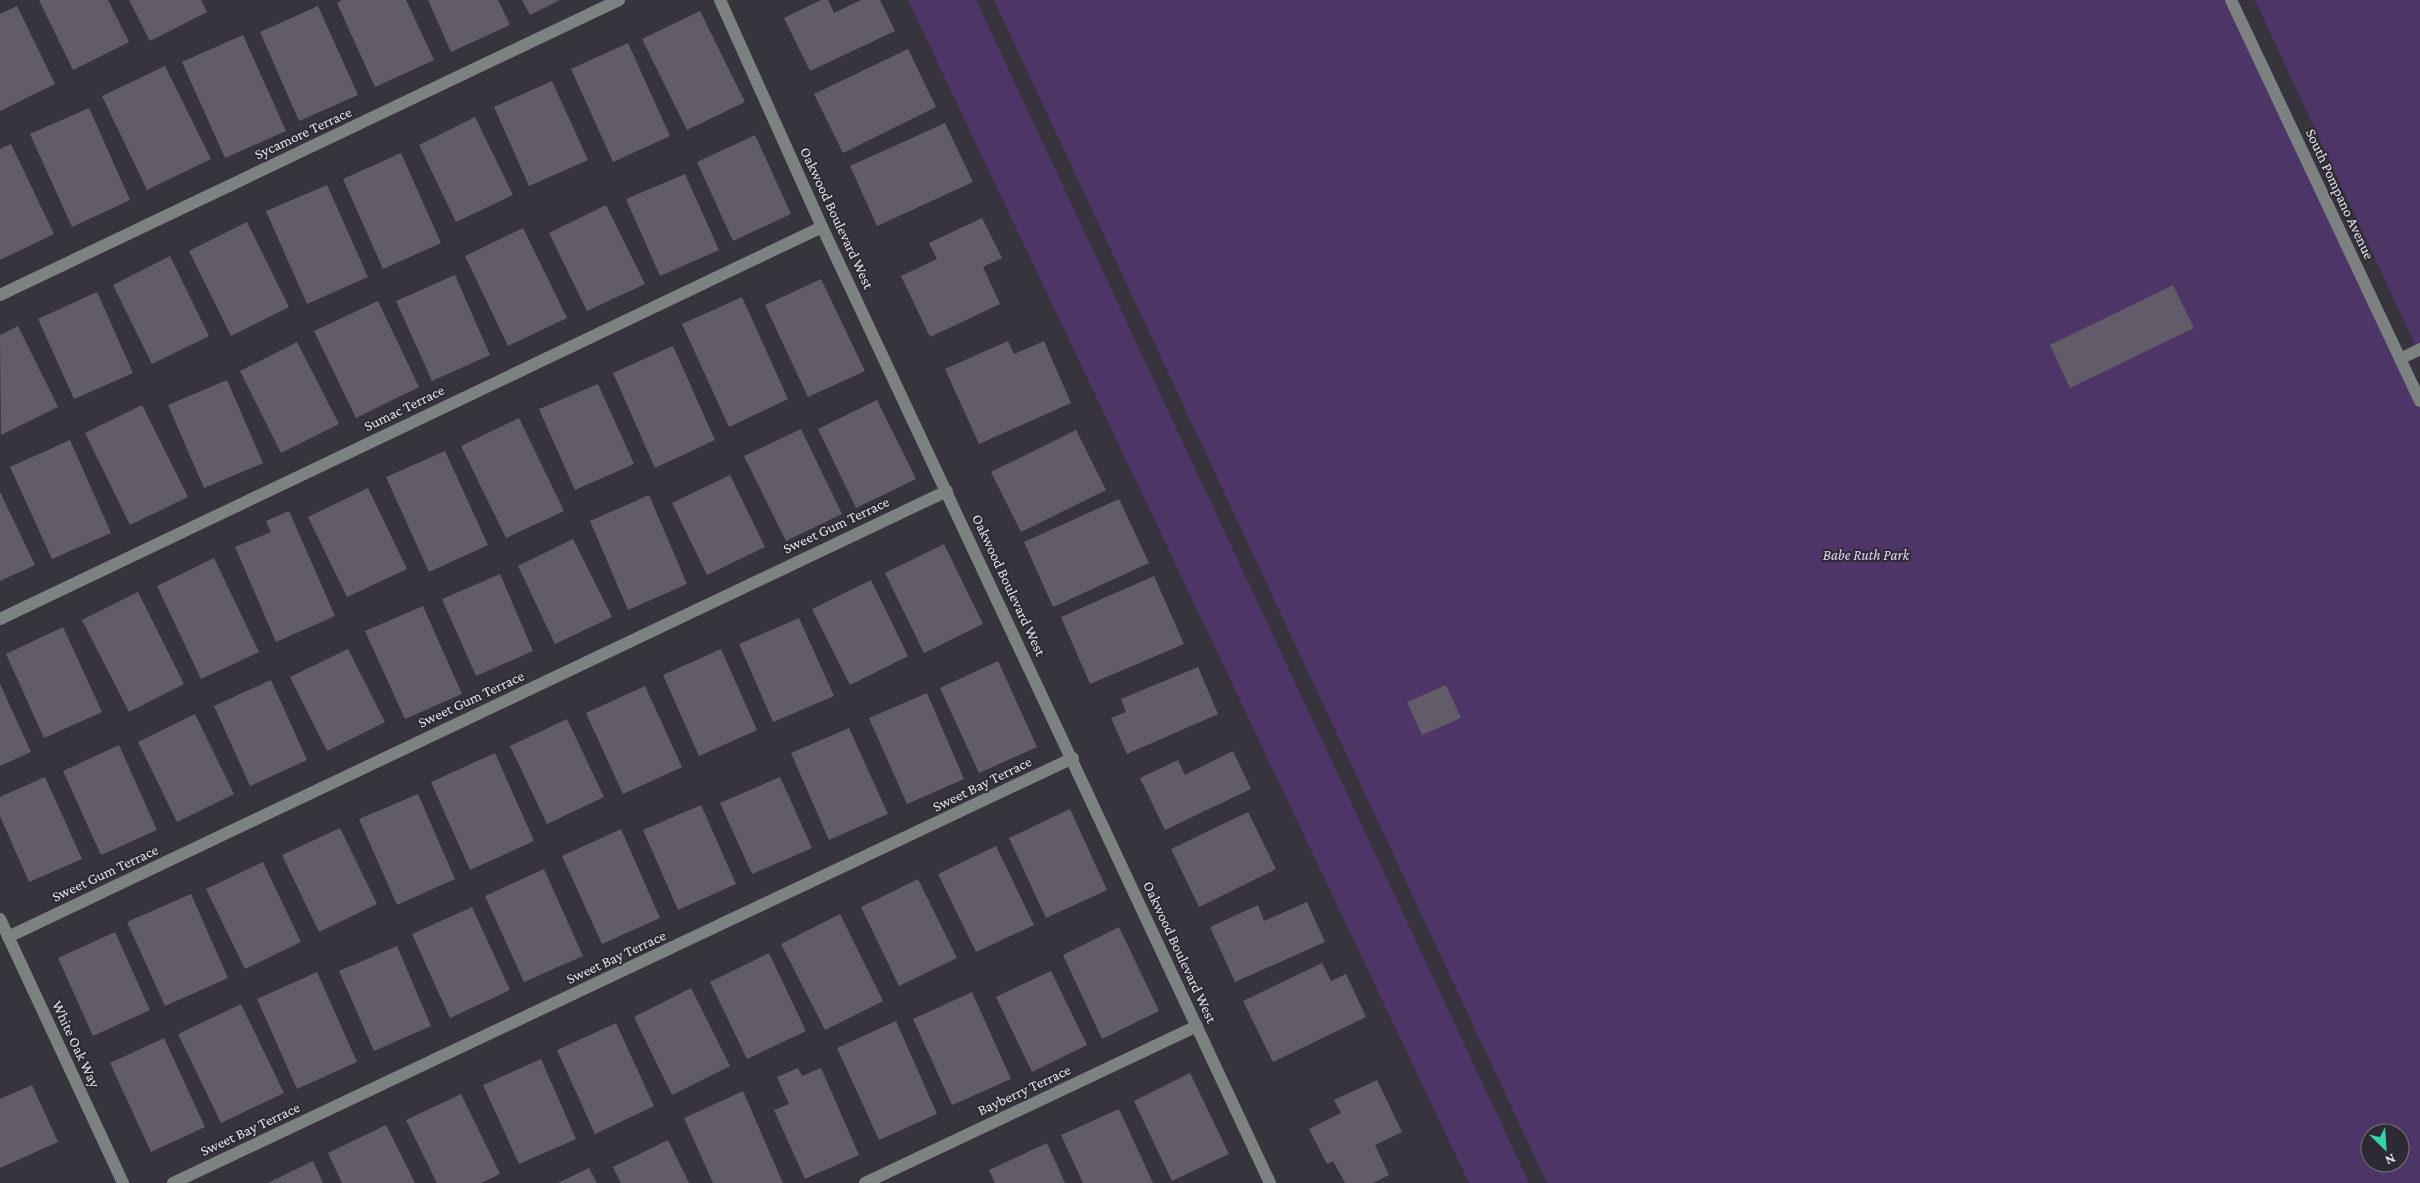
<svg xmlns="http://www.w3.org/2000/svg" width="2420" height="1183" font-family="'Crimson Pro',serif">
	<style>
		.green { fill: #4e3568; fill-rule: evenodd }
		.building { fill: #615c67 }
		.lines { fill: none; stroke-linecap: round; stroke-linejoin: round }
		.minor { stroke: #7c8280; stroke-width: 12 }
		.labels { text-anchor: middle; stroke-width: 4; stroke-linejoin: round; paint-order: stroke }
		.street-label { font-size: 15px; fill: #e4e2e8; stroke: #2e2a33 }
		.park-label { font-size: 15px; font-style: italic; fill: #e0d0f4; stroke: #2e2a33 }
	</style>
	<rect width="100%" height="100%" fill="#38343d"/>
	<g class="green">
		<path d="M908 0H976L1529 1183H1469Z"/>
		<path d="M994 0H2231L2420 401V1183H1547ZM2370 1133H2400V1163H2370Z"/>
		<path d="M2255 0H2420V355L2419 353Z"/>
	</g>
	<g class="building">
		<path d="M39 0H108L129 42 73 70Z"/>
		<path d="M129 0H201L207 12 150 41Z"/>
		<path d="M342 0H406L434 60 375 87 337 3Z"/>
		<path d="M428 0H498L510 25 451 52Z"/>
		<path d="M522 0H560L530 15Z"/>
		<path d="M821 0H828L834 13 861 0H880L895 31 810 71 784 18Z"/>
		<path d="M17 6 55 84 0 111V14Z"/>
		<path d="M318 6 358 95 299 121 260 32Z"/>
		<path d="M700 11 745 102 687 130 642 39Z"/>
		<path d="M243 35 286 131 225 158 182 62Z"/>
		<path d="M628 43 670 136 613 162 571 69Z"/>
		<path d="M908 49 936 107 843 153 814 94Z"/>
		<path d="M165 66 211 159 147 190 102 96Z"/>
		<path d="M552 81 588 160 529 186 494 107Z"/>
		<path d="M89 108 130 200 72 227 30 134Z"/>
		<path d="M475 117 513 195 456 222 419 145Z"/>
		<path d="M945 123 973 182 877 226 850 166Z"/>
		<path d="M755 135 791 214 733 241 697 162Z"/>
		<path d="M11 144 54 234 0 260V149Z"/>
		<path d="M401 153 441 243 383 269 343 179Z"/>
		<path d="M685 174 719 250 660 276 626 199Z"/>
		<path d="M327 185 368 277 307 304 266 211Z"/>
		<path d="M606 205 645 284 587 311 549 233Z"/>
		<path d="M982 218 1002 258 983 267 1000 304 930 337 901 276 937 259 929 243Z"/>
		<path d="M247 222 289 307 231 336 189 251Z"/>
		<path d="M523 228 567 318 508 346 465 256Z"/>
		<path d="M170 256 209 336 152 364 113 285Z"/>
		<path d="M455 275 490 355 432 381 396 301Z"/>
		<path d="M821 279 865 371 808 397 765 305Z"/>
		<path d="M2173 285 2194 328 2070 388 2050 345Z"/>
		<path d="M97 292 133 373 74 399 38 319Z"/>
		<path d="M742 297 788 399 729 427 682 324Z"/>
		<path d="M378 301 419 387 356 418 314 331Z"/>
		<path d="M18 326 58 407 1 435 0 335Z"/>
		<path d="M1008 341 1014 354 1044 341 1071 403 979 444 945 369Z"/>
		<path d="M297 342 339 424 281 453 240 371Z"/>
		<path d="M673 346 715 440 655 468 613 373Z"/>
		<path d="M227 380 263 463 204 488 168 405Z"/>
		<path d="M598 384 634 464 575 490 539 409Z"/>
		<path d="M877 400 916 479 856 508 818 429Z"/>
		<path d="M142 405 188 497 130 525 85 433Z"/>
		<path d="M519 418 564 511 506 538 461 446Z"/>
		<path d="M801 429 842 514 786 541 744 456Z"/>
		<path d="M1076 430 1106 490 1021 532 991 472Z"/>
		<path d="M70 440 111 533 52 559 10 467Z"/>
		<path d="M445 451 488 545 429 572 386 477Z"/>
		<path d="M730 475 765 547 707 575 672 503Z"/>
		<path d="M368 488 407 569 347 597 308 517Z"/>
		<path d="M0 492 35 565 0 581Z"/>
		<path d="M649 495 687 584 628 610 590 521Z"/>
		<path d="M1119 499 1149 563 1053 607 1024 542Z"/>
		<path d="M289 511 335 616 276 642 235 547 271 532 266 521Z"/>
		<path d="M573 539 612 617 555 644 518 566Z"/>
		<path d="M944 544 983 624 924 653 885 573Z"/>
		<path d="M214 558 259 652 201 679 157 586Z"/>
		<path d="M500 574 533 651 476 676 442 599Z"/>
		<path d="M1154 576 1184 644 1090 684 1061 617Z"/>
		<path d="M871 580 908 656 850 685 812 609Z"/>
		<path d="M138 592 184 684 129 712 82 620Z"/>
		<path d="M423 606 462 694 405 719 365 631Z"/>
		<path d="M799 618 834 696 773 722 739 644Z"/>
		<path d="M63 627 102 712 44 738 6 654Z"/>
		<path d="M348 649 385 722 327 751 290 677Z"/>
		<path d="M721 649 757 730 699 756 663 675Z"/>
		<path d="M998 661 1037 747 979 773 940 688Z"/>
		<path d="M1198 667 1218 714 1127 754 1111 718 1126 712 1121 699Z"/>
		<path d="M271 680 307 760 250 786 214 706Z"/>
		<path d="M0 684 31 752 0 766Z"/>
		<path d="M1446 685 1461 718 1422 735 1407 702Z"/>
		<path d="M645 686 682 767 623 794 586 713Z"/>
		<path d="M927 693 964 779 907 804 869 718Z"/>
		<path d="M195 714 234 794 177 822 138 742Z"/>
		<path d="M567 719 604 797 547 824 510 746Z"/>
		<path d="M849 728 888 814 829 840 791 753Z"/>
		<path d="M119 745 157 830 101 855 63 771Z"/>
		<path d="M1233 751 1251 789 1165 830 1140 778 1178 760 1185 775Z"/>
		<path d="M495 753 534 841 470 870 431 782Z"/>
		<path d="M45 777 82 859 29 882 0 816V797Z"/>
		<path d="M780 777 812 848 752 874 720 803Z"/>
		<path d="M418 794 455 879 397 905 359 819Z"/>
		<path d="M701 805 736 884 678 910 643 830Z"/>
		<path d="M1070 809 1107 890 1046 918 1009 838Z"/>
		<path d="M1248 812 1276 869 1199 907 1171 849Z"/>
		<path d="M340 828 377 904 319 932 282 855Z"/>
		<path d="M621 829 660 918 602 944 562 856Z"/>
		<path d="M996 846 1034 925 976 952 938 874Z"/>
		<path d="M263 862 301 942 245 969 206 889Z"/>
		<path d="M544 869 583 956 524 982 485 896Z"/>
		<path d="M918 879 957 958 899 986 861 907Z"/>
		<path d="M191 894 228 978 165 1006 127 922Z"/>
		<path d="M1307 902 1325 942 1235 982 1210 927 1258 905 1264 921Z"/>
		<path d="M472 907 510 990 450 1018 412 934Z"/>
		<path d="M840 914 883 1001 825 1030 781 944Z"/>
		<path d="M1119 927 1159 1011 1102 1039 1063 955Z"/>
		<path d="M115 932 150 1010 93 1036 58 958Z"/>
		<path d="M397 946 431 1026 374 1051 339 971Z"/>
		<path d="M769 953 806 1031 747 1059 710 982Z"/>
		<path d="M1322 963 1331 981 1346 974 1366 1017 1273 1062 1243 1001Z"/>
		<path d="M1051 971 1087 1045 1032 1072 996 997Z"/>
		<path d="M317 972 357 1062 297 1089 257 999Z"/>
		<path d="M691 988 730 1066 672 1095 634 1017Z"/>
		<path d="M972 992 1011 1079 952 1105 913 1019Z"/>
		<path d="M241 1004 284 1093 221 1123 178 1034Z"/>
		<path d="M896 1021 937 1114 879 1140 837 1048Z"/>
		<path d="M616 1023 654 1106 595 1134 557 1050Z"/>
		<path d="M164 1038 205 1127 151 1152 110 1063Z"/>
		<path d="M541 1059 576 1139 519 1164 483 1085Z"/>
		<path d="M798 1068 802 1076 821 1068 859 1155 805 1179 774 1110 789 1104 777 1077Z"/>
		<path d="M1190 1073 1229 1154 1172 1181 1134 1101Z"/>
		<path d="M1377 1080 1402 1132 1375 1145 1389 1175 1373 1183H1345L1333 1161 1327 1164 1309 1129 1341 1113 1334 1100Z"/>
		<path d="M32 1085 58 1142 0 1168V1099Z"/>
		<path d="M743 1091 783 1183H713L684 1118Z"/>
		<path d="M461 1094 500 1174 481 1183H437L406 1120Z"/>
		<path d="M1119 1109 1153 1183H1083L1061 1135Z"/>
		<path d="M386 1125 415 1183H342L328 1153Z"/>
		<path d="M668 1140 689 1183H621L613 1167Z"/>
		<path d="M1047 1143 1065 1183H995L989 1170Z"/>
		<path d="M313 1161 323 1183H268Z"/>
		<path d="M589 1168 597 1183H558Z"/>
	</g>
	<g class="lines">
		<g class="minor">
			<path d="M720 0 822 227 1270 1183"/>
			<path d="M2231 0 2420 401"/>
			<path d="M0 295 619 0"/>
			<path d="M2400 359 2420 349"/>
			<path d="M0 619 822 227"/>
			<path d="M0 919 123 1183"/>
			<path d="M8 937 947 491"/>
			<path d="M173 1183 1073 758"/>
			<path d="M865 1183 1197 1026"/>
		</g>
	</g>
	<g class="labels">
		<g class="street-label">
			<text transform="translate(303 133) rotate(-25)" y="5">Sycamore Terrace</text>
			<text transform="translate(2340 194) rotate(65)" y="5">South Pompano Avenue</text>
			<text transform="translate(837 218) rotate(65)" y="5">Oakwood Boulevard West</text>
			<text transform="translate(404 408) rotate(-26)" y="5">Sumac Terrace</text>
			<text transform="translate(836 525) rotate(-25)" y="5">Sweet Gum Terrace</text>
			<text transform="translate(1009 585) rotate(65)" y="5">Oakwood Boulevard West</text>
			<text transform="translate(471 699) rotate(-25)" y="5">Sweet Gum Terrace</text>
			<text transform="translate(982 784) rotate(-26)" y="5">Sweet Bay Terrace</text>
			<text transform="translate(105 873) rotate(-25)" y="5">Sweet Gum Terrace</text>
			<text transform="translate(1180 952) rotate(65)" y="5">Oakwood Boulevard West</text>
			<text transform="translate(616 957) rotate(-25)" y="5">Sweet Bay Terrace</text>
			<text transform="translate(76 1044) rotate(65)" y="5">White Oak Way</text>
			<text transform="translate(1024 1090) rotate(-25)" y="5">Bayberry Terrace</text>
			<text transform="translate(250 1129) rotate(-25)" y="5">Sweet Bay Terrace</text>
		</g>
		<g class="park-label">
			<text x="1866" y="560">Babe Ruth Park</text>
		</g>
	</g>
	<g transform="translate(2385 1148) rotate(155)"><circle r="24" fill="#2e2a33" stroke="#77747b"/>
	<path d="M0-4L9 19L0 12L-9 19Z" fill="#35d4a7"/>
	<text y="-8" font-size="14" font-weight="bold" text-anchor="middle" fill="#e4e2e8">N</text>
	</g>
</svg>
